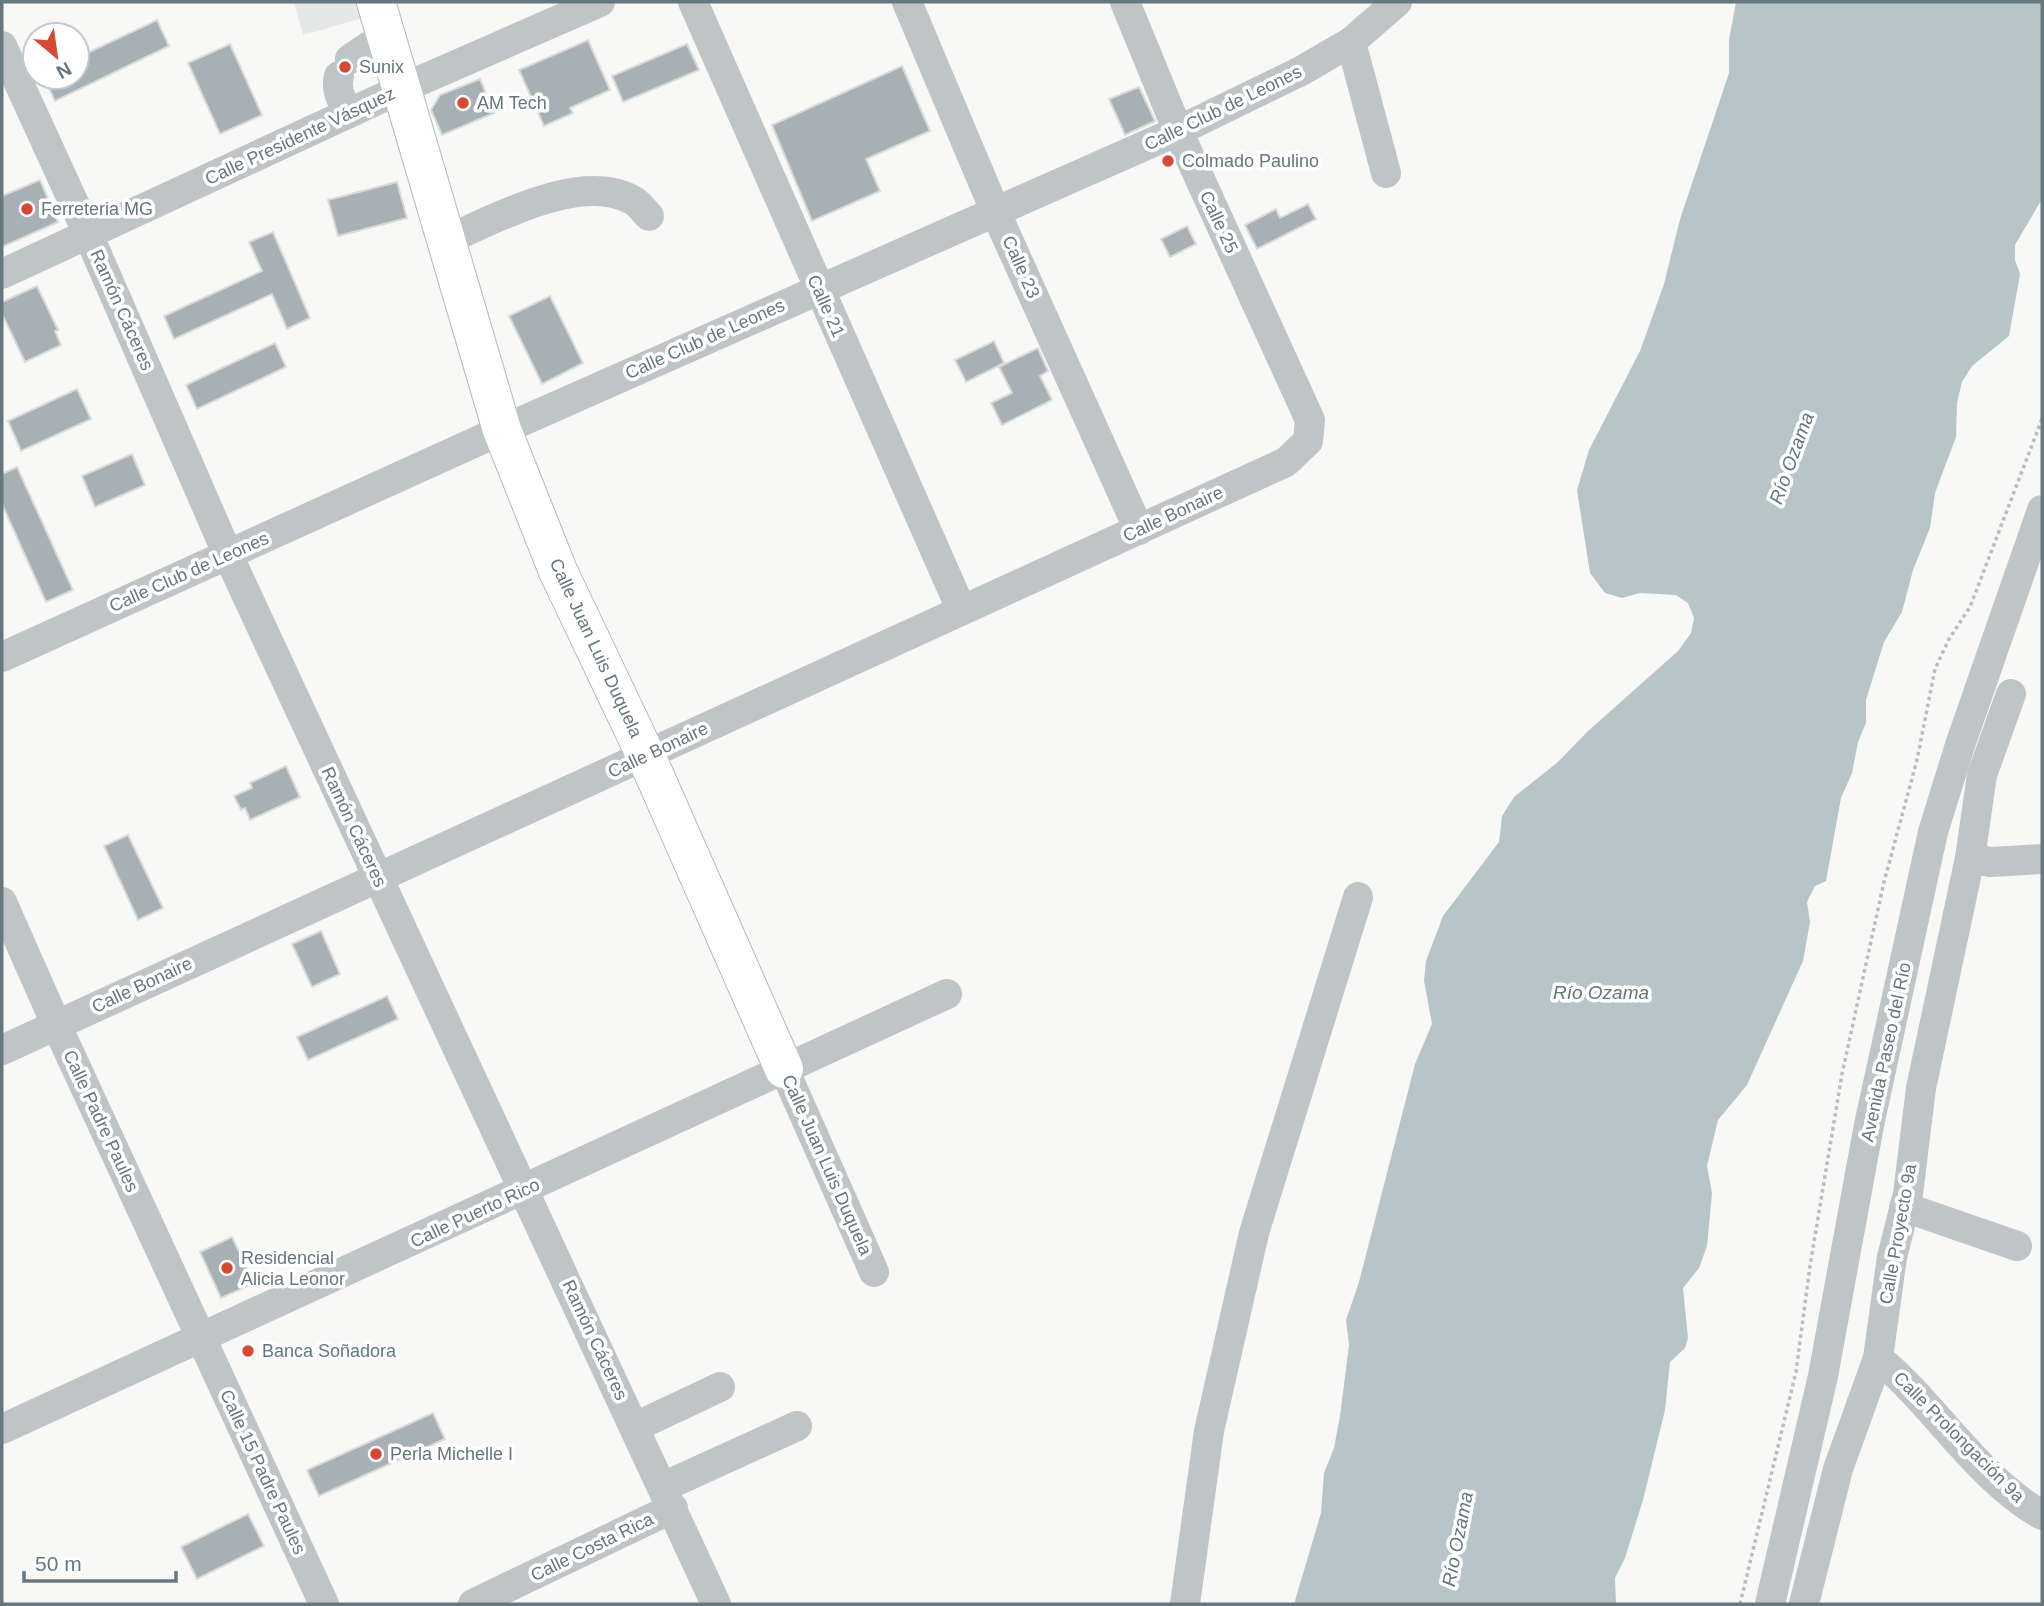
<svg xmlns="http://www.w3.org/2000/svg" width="2044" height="1606" font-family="Helvetica,sans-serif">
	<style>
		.built { fill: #e6e8e7 }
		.water { fill: #b8c5c8 }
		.building { fill: #a7b1b5; stroke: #dadad8; stroke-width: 2 }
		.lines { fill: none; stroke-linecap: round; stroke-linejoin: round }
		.major-casing { stroke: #b3b9bc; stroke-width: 40 }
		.path { stroke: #b8bcbe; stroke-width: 3.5; stroke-dasharray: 3.5 3.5; stroke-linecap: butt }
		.minor { stroke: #bfc5c7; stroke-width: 30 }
		.major { stroke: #fff; stroke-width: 38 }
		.poi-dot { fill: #d84836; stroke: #fff; stroke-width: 2.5 }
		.labels { text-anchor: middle; stroke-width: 7; stroke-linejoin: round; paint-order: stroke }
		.poi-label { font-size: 18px; fill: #65777f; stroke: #fff; text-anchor: start }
		.street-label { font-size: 18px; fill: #65777f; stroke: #fff }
		.water-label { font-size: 19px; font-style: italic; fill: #607679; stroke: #fff }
	</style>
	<rect width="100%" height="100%" fill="#f8f8f6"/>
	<path class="built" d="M294 2H366L370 16 303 35Z"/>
	<path class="water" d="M1736 2H2042V199L2015 245V260L2020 274 2009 336 1972 366 1962 382 1957 403 1956 437 1935 493 1930 528 1913 570 1902 612 1884 642 1866 700V723L1858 742 1852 773 1841 798 1826 881 1815 886 1807 902 1810 922 1803 961 1747 1085 1718 1120 1707 1166 1712 1193 1707 1246 1699 1268 1683 1288 1688 1338 1685 1348 1670 1362 1665 1410 1643 1500 1625 1558 1615 1578 1616 1604H1294L1321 1513 1324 1473 1334 1448 1340 1416 1349 1345 1346 1320 1359 1282 1415 1064 1432 1024 1424 981 1426 961 1443 916 1499 842 1502 816 1514 797 1558 762 1587 732 1678 651 1691 633 1694 618 1688 603 1676 595 1640 593 1622 598 1605 593 1590 573 1577 490 1589 450 1640 351 1664 284 1680 219 1729 73V40Z"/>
	<g class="building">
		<path d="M157 20 169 46 55 101 44 77H77V58Z"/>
		<path d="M588 40 610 90 570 108 573 113 544 126 519 70Z"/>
		<path d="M230 44 262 115 220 134 188 63Z"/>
		<path d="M687 44 699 70 623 102 612 76Z"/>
		<path d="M902 66 930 131 866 159 880 191 812 221 772 125Z"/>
		<path d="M480 79 494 113 442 135 431 110 440 95Z"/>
		<path d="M1139 87 1155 121 1125 135 1109 99Z"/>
		<path d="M40 180 58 222 2 247V196Z"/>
		<path d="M397 182 407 218 338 236 328 200Z"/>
		<path d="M1308 204 1316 219 1257 249 1245 225 1276 209 1280 218Z"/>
		<path d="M1187 226 1196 244 1170 257 1161 239Z"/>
		<path d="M273 232 310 318 287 329 272 294 174 339 164 316 262 271 249 242Z"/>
		<path d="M37 286 58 330 55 331 61 345 25 362 2 314V302Z"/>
		<path d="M550 296 583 363 542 384 509 316Z"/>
		<path d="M994 341 1004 363 966 382 955 360Z"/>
		<path d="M275 343 286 367 197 409 186 385Z"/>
		<path d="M1038 348 1048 371 1040 376 1052 400 1002 425 991 403 1012 393 999 367Z"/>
		<path d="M77 389 91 419 21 451 8 421Z"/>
		<path d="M132 454 145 485 95 507 82 476Z"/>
		<path d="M17 467 73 590 46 602 2 504V474Z"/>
		<path d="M286 766 300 797 250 820 245 808 241 810 234 796 252 788 250 783Z"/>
		<path d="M128 835 163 908 138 920 104 846Z"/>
		<path d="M321 931 340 974 312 987 292 944Z"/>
		<path d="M387 996 398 1019 308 1060 297 1037Z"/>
		<path d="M232 1237 254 1283 221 1298 200 1252Z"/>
		<path d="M433 1413 445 1439 319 1496 307 1470Z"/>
		<path d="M248 1514 264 1546 197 1579 181 1547Z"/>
	</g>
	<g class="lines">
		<g class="major-casing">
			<path id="major" d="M376 2 502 430 558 571 646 756 784 1069"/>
		</g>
		<path class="path" d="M1740 1604 1796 1372 1810 1266 1842 1074 1884 882 1917 760 1935 669 1949 639 1970 607 2042 419"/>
		<g class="minor">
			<path d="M693 2 961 609"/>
			<path d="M907 2 996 213 1139 530"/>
			<path d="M1351 42 1386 173"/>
			<path d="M2 46 88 234 228 555 716 1604"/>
			<path d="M350 59 368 47 388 40"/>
			<path d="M339 76C335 90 342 101 349 113"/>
			<path d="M446 240C496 219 583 170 634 201 640 205 645 212 649 216"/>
			<path d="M2 274 401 89 600 2"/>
			<path d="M2 657 502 430 1178 131 1301 71 1351 42 1397 2"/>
			<path d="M1970 858 1990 862 2042 859"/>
			<path d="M2 902 56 1024 324 1604"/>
			<path d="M2 1050 1286 462 1308 441 1310 420 1178 131 1125 2"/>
			<path d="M784 1069 874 1272"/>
			<path d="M1904 1207 2017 1246"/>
			<path d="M1878 1358C1935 1405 1977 1478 2042 1515"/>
			<path d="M635 1427 720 1387"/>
			<path d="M2 1429 947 994"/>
			<path d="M663 1487 797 1426"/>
			<path d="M473 1604 673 1508"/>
			<path d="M1185 1604 1209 1431 1254 1233 1358 897"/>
			<path d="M1770 1604 1823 1376 1869 1125 1933 832 1960 745 2042 510"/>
			<path d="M1804 1604 1838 1469 1878 1358 1892 1257 1908 1194 1921 1088 1970 858 1982 775 2011 694"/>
		</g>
		<use href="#major" class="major"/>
	</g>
	<g class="poi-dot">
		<circle cx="345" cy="67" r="7"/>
		<circle cx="463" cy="103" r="7"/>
		<circle cx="1168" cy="161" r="7"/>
		<circle cx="27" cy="209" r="7"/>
		<circle cx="227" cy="1268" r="7"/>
		<circle cx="248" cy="1351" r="7"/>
		<circle cx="376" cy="1454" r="7"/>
	</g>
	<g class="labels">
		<g class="poi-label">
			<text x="359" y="73">Sunix</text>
			<text x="477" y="109">AM Tech</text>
			<text x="1182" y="167">Colmado Paulino</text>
			<text x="41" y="215">Ferreteria MG</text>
			<text x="241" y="1264">Residencial<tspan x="241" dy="21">Alicia Leonor</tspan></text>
			<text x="262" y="1357">Banca Soñadora</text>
			<text x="390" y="1460">Perla Michelle I</text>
		</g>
		<g class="street-label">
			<text transform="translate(1223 108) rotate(-26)" y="6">Calle Club de Leones</text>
			<text transform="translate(300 136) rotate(-25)" y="6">Calle Presidente Vásquez</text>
			<text transform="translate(1219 222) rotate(65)" y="6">Calle 25</text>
			<text transform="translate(1021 267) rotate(66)" y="6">Calle 23</text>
			<text transform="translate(826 306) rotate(66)" y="6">Calle 21</text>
			<text transform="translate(122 310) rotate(66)" y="6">Ramón Cáceres</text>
			<text transform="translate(705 339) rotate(-24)" y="6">Calle Club de Leones</text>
			<text transform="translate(1173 514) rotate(-25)" y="6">Calle Bonaire</text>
			<text transform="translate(189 572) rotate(-24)" y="6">Calle Club de Leones</text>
			<text transform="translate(596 648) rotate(65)" y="6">Calle Juan Luis Duquela</text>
			<text transform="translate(658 750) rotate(-25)" y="6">Calle Bonaire</text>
			<text transform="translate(354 827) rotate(65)" y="6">Ramón Cáceres</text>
			<text transform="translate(142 985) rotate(-25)" y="6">Calle Bonaire</text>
			<text transform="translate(1886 1052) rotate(-78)" y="6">Avenida Paseo del Río</text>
			<text transform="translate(101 1121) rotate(65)" y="6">Calle Padre Paules</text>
			<text transform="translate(827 1165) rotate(66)" y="6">Calle Juan Luis Duquela</text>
			<text transform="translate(475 1213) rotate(-25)" y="6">Calle Puerto Rico</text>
			<text transform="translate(1898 1234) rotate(-80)" y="6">Calle Proyecto 9a</text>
			<text transform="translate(595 1340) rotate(65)" y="6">Ramón Cáceres</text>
			<text transform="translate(1959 1437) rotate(45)" y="6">Calle Prolongación 9a</text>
			<text transform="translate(263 1472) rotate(65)" y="6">Calle 15 Padre Paules</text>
			<text transform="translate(592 1547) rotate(-26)" y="6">Calle Costa Rica</text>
		</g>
		<g class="water-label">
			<text transform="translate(1791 458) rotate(-70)" y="7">Río Ozama</text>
			<text x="1601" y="999">Río Ozama</text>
			<text transform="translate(1457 1539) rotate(-79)" y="7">Río Ozama</text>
		</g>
	</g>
	<rect width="2044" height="1606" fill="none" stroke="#65777f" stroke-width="7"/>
	<g transform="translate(56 56) rotate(151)"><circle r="33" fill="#ffffff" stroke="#c1c9cc" stroke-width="2"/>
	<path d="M0-5L12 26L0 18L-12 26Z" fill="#d84836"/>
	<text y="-10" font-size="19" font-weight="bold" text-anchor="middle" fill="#65777f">N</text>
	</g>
	<path d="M24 1571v10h152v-10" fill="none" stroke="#65777f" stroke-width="3.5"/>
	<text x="35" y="1571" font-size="21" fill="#65777f" stroke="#ffffff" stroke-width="5" paint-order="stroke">50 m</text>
</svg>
